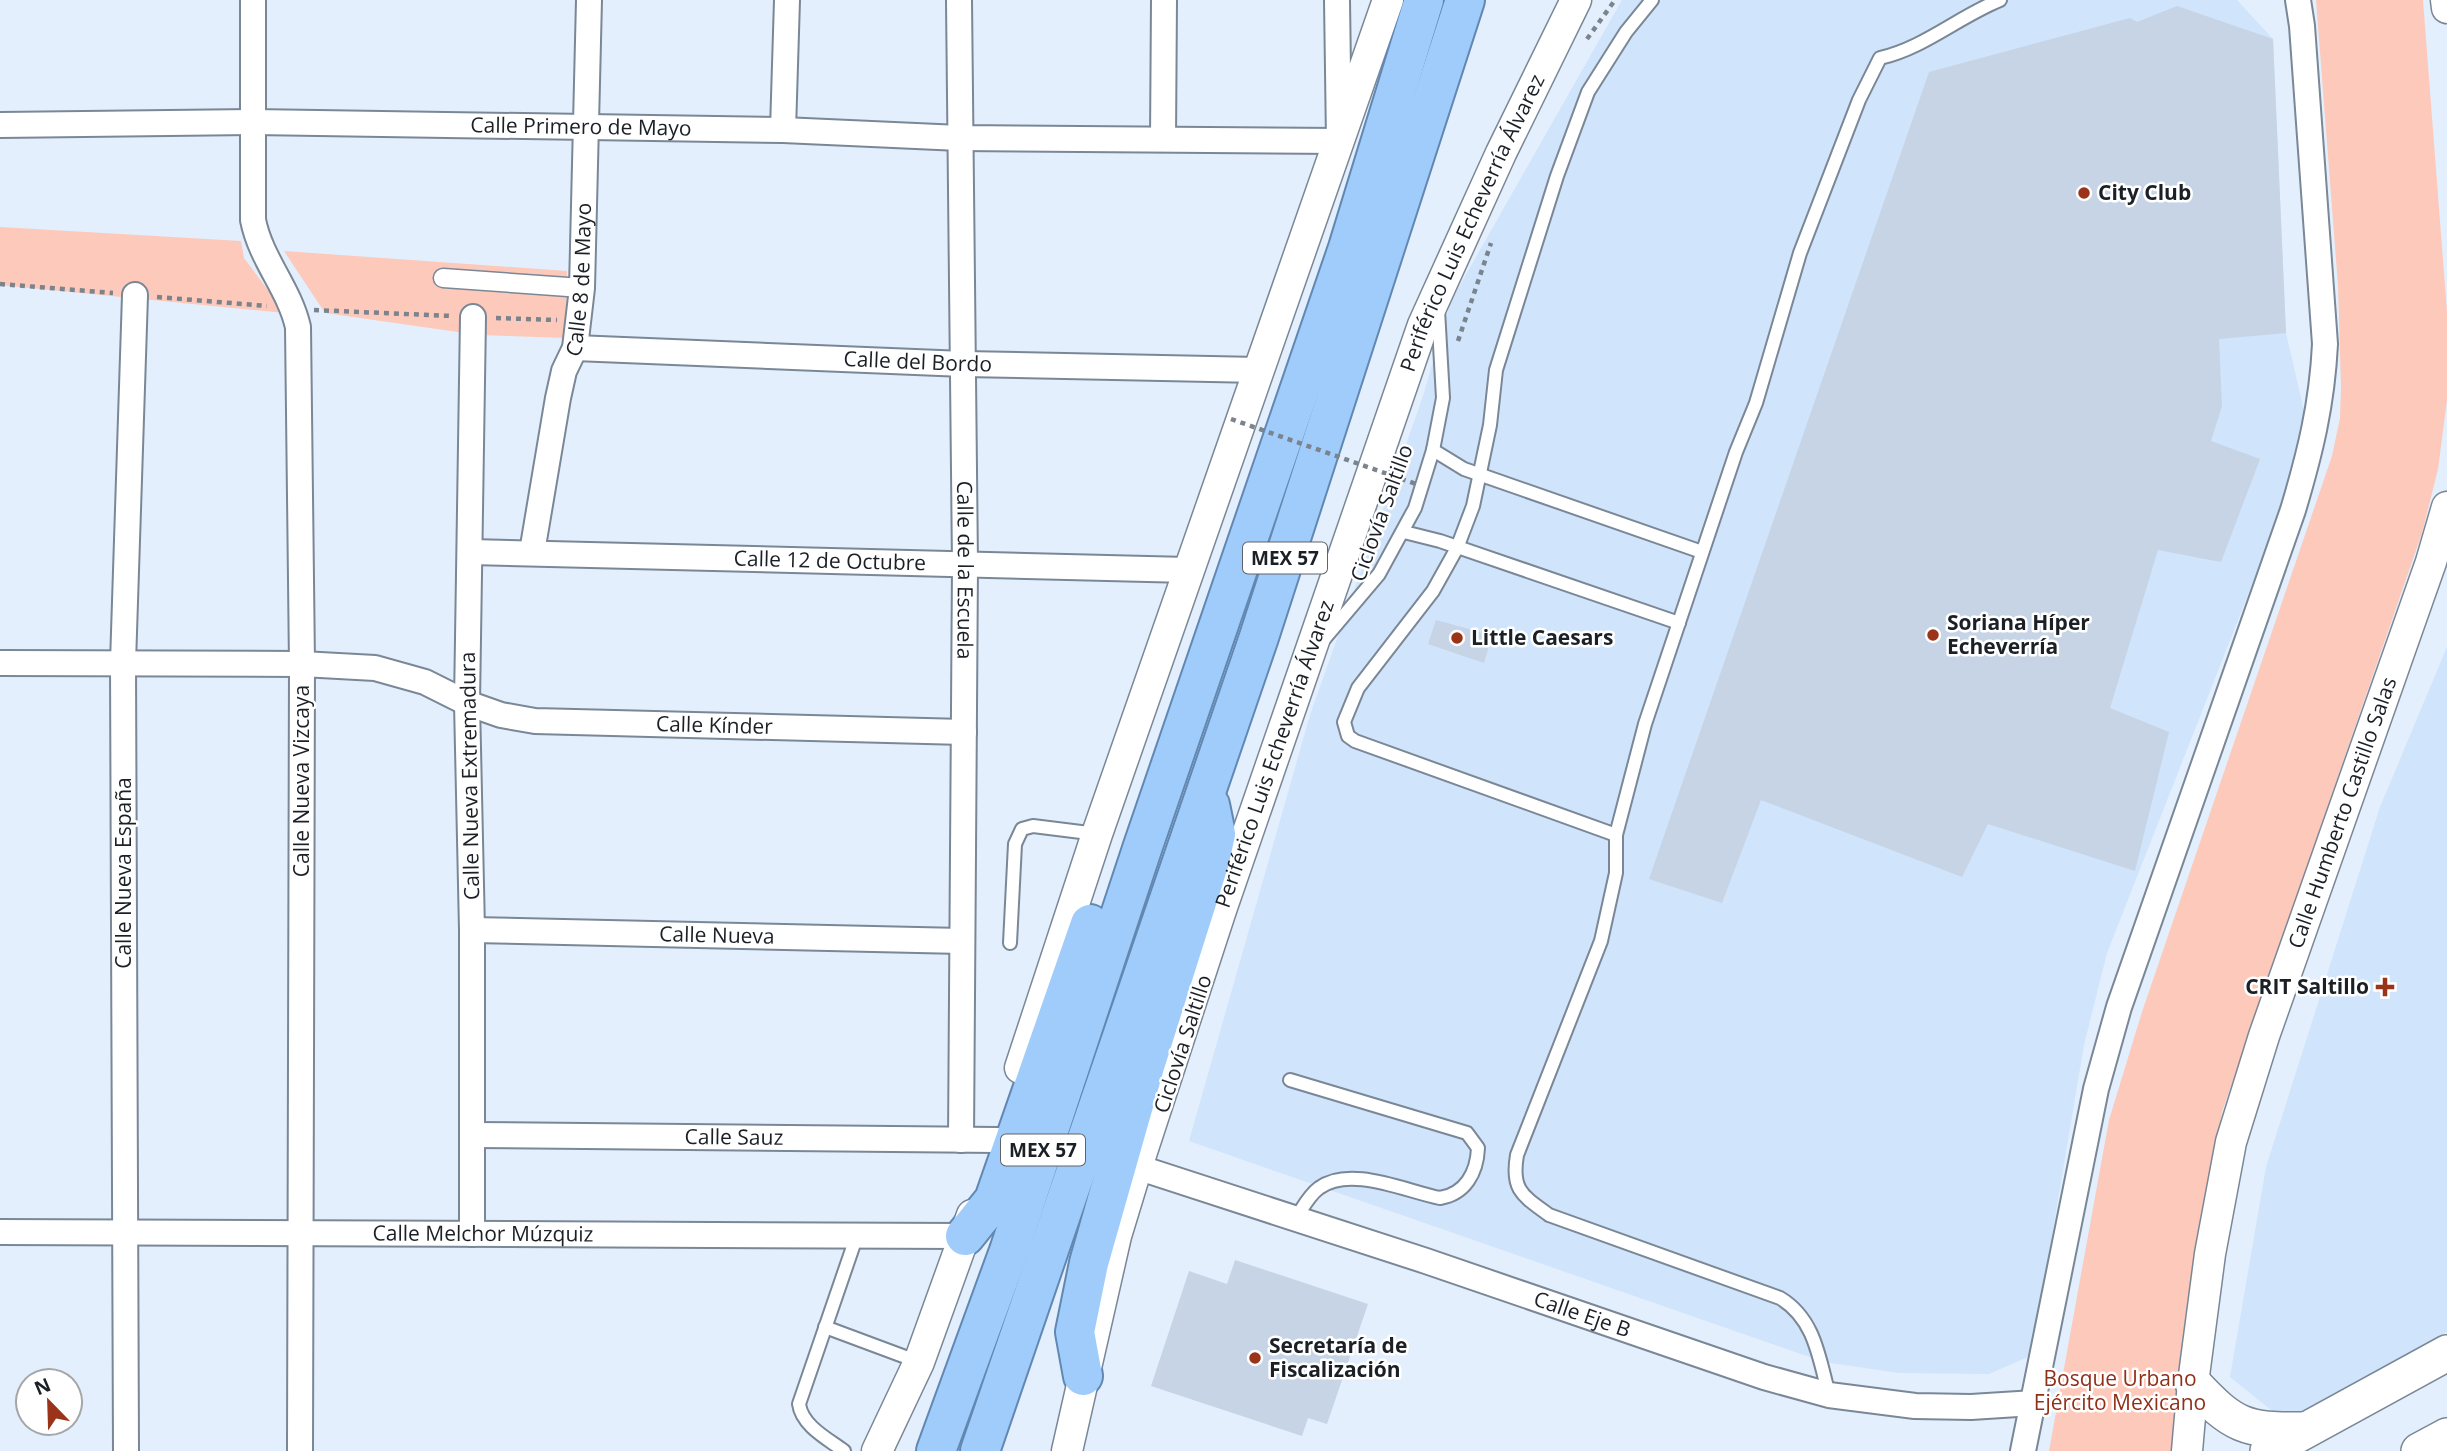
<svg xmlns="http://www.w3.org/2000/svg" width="2447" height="1451" font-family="'Open Sans',sans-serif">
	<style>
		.built { fill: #d0e4fb }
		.green { fill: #fcc9bb }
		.building { fill: #c6d4e5 }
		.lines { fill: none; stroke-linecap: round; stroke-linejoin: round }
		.service-casing { stroke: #7a8796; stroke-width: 16 }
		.pedestrian-casing { stroke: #7a8796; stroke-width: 21 }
		.minor-casing { stroke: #7a8796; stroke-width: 28 }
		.tertiary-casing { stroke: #7a8796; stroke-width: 33 }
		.secondary-casing { stroke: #7a8796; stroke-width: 38 }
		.trunk-casing { stroke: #6288b1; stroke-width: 42 }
		.path { stroke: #7b838d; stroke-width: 4.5; stroke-dasharray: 5 5; stroke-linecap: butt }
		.service { stroke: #fff; stroke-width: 12 }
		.pedestrian { stroke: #fff; stroke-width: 18 }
		.minor { stroke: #fff; stroke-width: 24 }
		.tertiary { stroke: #fff; stroke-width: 30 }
		.secondary { stroke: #fff; stroke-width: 35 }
		.trunk { stroke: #a0ccfc; stroke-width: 38 }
		.path-bridge { stroke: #7b838d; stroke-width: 4.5; stroke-dasharray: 5 5; stroke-linecap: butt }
		.poi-dot { fill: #9b3318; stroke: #fff; stroke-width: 2.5 }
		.labels { text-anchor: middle; stroke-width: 5; stroke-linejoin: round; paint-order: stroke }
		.shield { fill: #fff; stroke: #5f6367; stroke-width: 2 }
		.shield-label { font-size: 19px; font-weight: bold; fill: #1b2026 }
		.street-label { font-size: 21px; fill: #1b2026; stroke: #fff }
		.poi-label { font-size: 21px; font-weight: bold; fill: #1b2026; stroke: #fff; text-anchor: start }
		.park-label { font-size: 21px; fill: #903018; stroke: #fff }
	</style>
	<rect width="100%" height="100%" fill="#e3effd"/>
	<g class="built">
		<path d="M1622 0H2237L2273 39 2286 333 2310 437 2107 953 2084 1045 2032 1355 1989 1374 1899 1373 1824 1362 1189 1141 1310 715 1422 399 1451 301Z"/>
		<path d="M2447 647V1332L2286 1422 2230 1377 2266 1167 2380 807Z"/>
	</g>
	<g class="green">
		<path d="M2316 0H2423L2447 312V400L2438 469 2422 533 2222 1112 2196 1260 2172 1451H2049L2109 1120 2142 1012 2332 456 2340 418 2341 387 2338 286Z"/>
		<path d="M0 227 241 241 244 258 285 313 0 285Z"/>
		<path d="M284 251 567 271 566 338 479 335 325 313Z"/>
	</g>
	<g class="building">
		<path d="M2177 6 2273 39 2286 333 2219 339 2222 406 2211 441 2260 459 2221 562 2158 550 2110 708 2169 732 2135 871 1988 824 1962 877 1761 800 1722 903 1649 879 1929 72 2130 18 2137 22Z"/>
		<path d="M1436 620 1480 632 1489 646 1484 663 1428 644Z"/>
		<path d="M1235 1260 1368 1304 1327 1424 1308 1418 1302 1436 1151 1386 1189 1271 1227 1284Z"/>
	</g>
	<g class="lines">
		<g class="service-casing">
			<g id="service">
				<path d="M1652 0 1626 32 1588 92 1557 176 1496 370 1490 425 1473 506 1457 548 1433 591 1358 688 1344 722 1348 736 1355 741 1616 835 1645 724 1736 452 1756 403 1800 253 1859 100 1880 58C1924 48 1958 17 2000 0"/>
				<path d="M1433 450 1464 469 1702 552"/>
				<path d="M1404 532 1440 541 1679 623"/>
				<path d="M1324 639 1379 574 1415 508 1433 450 1443 398 1438 310"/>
				<path d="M1616 835V873L1601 941 1517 1155C1511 1190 1522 1195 1549 1215L1780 1298C1815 1319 1819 1358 1829 1395"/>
				<path d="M1010 943 1015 844 1022 829 1033 826 1097 834"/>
				<path d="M1290 1080 1467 1133 1478 1148C1477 1173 1465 1194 1440 1198 1405 1191 1350 1165 1319 1188 1309 1195 1302 1209 1296 1218"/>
				<path d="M825 1327 919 1362"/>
				<path d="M844 1451C828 1439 802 1426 799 1404L857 1235"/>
			</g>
		</g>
		<g class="pedestrian-casing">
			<path id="pedestrian" d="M443 278 582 288"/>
		</g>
		<g class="minor-casing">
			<g id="minor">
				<path d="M253 0V220C261 260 289 288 298 327L302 664 300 1451"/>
				<path id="s1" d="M959 0 965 565 961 1140"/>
				<path id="s2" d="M0 125 252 122 783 130 960 138 1339 141 1337 0"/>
				<path d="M783 130 787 0"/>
				<path d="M1163 139 1164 0"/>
				<path id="s3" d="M575 348 964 364 1259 370"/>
				<path id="s4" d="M471 552 1188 570"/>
				<path id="s5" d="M532 552 558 398 564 371 575 348 582 288 589 0"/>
				<path id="s6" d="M0 663 302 664 375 668 425 682 467 703 501 715 535 721 964 732"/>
				<path id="s7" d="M472 930 962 941"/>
				<path id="s8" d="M472 1135 997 1140"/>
				<path id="s9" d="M1137 1167 1426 1261 1764 1377 1829 1395 1915 1406 1971 1407 2035 1403"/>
				<path id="s10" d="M0 1232 965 1236"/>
				<path d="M472 1234V930L467 703 473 317"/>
				<path d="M126 1451 123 663 135 295"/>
				<path d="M2023 1451 2096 1089 2119 1007 2293 510C2310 453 2322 405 2325 344L2302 26 2298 0"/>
			</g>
		</g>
		<g class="tertiary-casing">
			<g id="tertiary">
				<path d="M2446 0 2447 8"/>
				<path d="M1020 1068 1097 834 1388 0"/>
				<path d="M877 1451 919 1362 972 1215"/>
				<path id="s11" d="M1067 1451 1116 1236 1137 1167 1221 910 1423 325 1501 153 1576 0"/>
				<path id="s12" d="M2187 1451 2193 1383 2210 1254 2231 1142 2264 1036 2431 562 2447 507"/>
			</g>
		</g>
		<g class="secondary-casing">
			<g id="secondary">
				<path d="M2193 1383C2233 1426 2245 1431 2304 1430"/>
				<path d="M2268 1451 2447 1353"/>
				<path d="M2419 1451 2447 1436"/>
			</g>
		</g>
		<g class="trunk-casing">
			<g id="trunk">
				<path d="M965 1236 994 1200 1090 924"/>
				<path d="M1083 1376 1075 1332 1089 1263 1145 1066 1210 861 1216 834 1210 805"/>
				<path d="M936 1451 1009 1251 1143 846 1348 248 1424 0"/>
				<path d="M980 1451 1259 637 1465 0"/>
			</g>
		</g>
		<g class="path">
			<path d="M1587 39 1615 0"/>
			<path d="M0 284 113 293"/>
			<path d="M157 297 267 306"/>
			<path d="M314 310 452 316"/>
			<path d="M496 318 557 320"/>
			<path d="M1458 341 1491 243"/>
		</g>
		<use href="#service" class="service"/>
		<use href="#pedestrian" class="pedestrian"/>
		<use href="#minor" class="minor"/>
		<use href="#tertiary" class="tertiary"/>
		<use href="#secondary" class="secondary"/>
		<use href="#trunk" class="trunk"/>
		<path class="path-bridge" d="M1231 419 1416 484"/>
	</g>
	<g class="poi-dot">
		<circle cx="2084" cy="193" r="7"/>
		<circle cx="1933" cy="635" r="7"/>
		<circle cx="1457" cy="638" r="7"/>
		<path d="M2381.5 976.5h7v7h7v7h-7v7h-7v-7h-7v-7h7z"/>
		<circle cx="1255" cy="1358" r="7"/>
	</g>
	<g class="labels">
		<g class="shield">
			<rect x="1243" y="542.5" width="84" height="31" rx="5"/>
			<rect x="1001" y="1134.5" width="84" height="31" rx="5"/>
		</g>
		<g class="shield-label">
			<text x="1285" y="565">MEX 57</text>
			<text x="1043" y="1157">MEX 57</text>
		</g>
		<g class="street-label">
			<text dy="7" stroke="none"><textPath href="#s2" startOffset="581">Calle Primero de Mayo</textPath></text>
			<text dy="7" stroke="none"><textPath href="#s11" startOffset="1295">Periférico Luis Echeverría Álvarez</textPath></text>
			<text dy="7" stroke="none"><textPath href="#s5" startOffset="278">Calle 8 de Mayo</textPath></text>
			<text dy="7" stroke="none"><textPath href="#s3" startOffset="343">Calle del Bordo</textPath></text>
			<text transform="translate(1382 513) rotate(-70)" y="7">Ciclovía Saltillo</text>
			<text dy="7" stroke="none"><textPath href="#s4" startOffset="359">Calle 12 de Octubre</textPath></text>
			<text dy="7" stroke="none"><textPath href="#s1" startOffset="570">Calle de la Escuela</textPath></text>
			<text dy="7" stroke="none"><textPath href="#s6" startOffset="724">Calle Kínder</textPath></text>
			<text dy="7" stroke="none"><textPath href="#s11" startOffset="728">Periférico Luis Echeverría Álvarez</textPath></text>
			<text transform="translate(470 776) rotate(-91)" y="7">Calle Nueva Extremadura</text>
			<text transform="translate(302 781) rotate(-90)" y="7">Calle Nueva Vizcaya</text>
			<text dy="7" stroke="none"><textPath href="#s12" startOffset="660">Calle Humberto Castillo Salas</textPath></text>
			<text transform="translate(124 873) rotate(-90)" y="7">Calle Nueva España</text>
			<text dy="7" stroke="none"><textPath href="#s7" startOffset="245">Calle Nueva</textPath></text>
			<text transform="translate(1183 1044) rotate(-72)" y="7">Ciclovía Saltillo</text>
			<text dy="7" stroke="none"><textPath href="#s8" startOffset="262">Calle Sauz</textPath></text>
			<text dy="7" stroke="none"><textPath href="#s10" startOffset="483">Calle Melchor Múzquiz</textPath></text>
			<text dy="7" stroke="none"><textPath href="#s9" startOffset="469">Calle Eje B</textPath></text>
		</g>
		<g class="poi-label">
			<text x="2098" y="200">City Club</text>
			<text x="1947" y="630">Soriana Híper<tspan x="1947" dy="24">Echeverría</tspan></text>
			<text x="1471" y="645">Little Caesars</text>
			<text x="2369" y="994" text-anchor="end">CRIT Saltillo</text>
			<text x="1269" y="1353">Secretaría de<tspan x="1269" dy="24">Fiscalización</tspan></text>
		</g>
		<g class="park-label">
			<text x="2120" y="1386">Bosque Urbano<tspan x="2120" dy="24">Ejército Mexicano</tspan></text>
		</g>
	</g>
	<g transform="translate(49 1402) rotate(337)"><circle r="33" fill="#ffffff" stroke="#a4a6a8" stroke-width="2"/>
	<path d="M0-5L12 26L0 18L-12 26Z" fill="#9b3318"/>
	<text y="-10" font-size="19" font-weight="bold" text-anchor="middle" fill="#1b2026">N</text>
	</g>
</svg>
